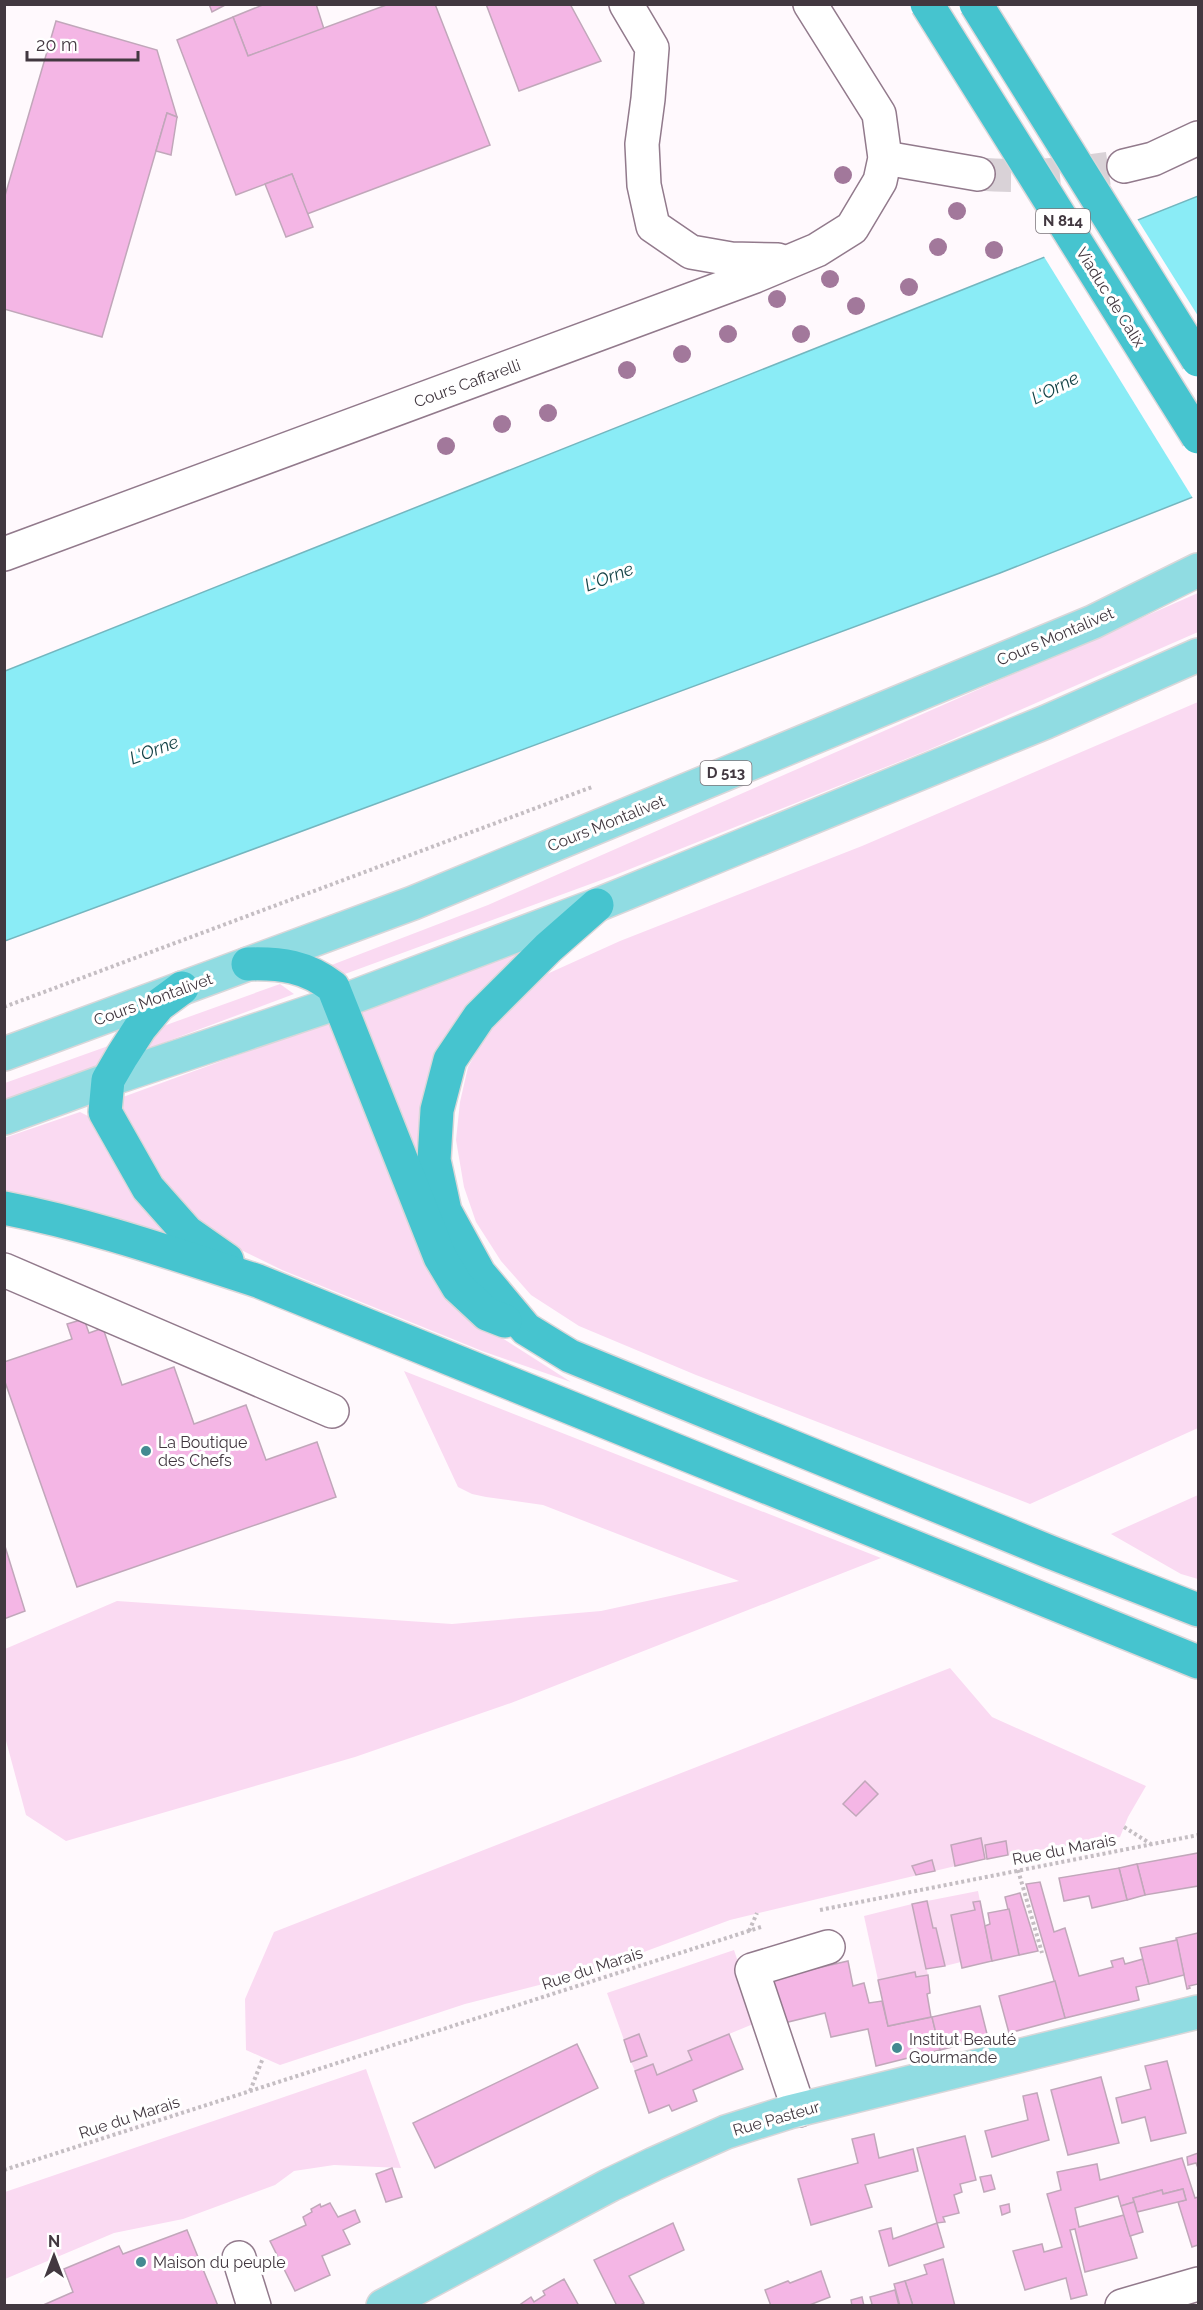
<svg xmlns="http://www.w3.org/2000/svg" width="1203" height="2310" font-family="Raleway,sans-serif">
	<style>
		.green { fill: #fadaf2 }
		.water { fill: #8aecf6; stroke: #74b6bf; stroke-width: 1.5 }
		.pier { fill: #fff9fd }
		.building { fill: #f4b6e5; stroke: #c1a7ba; stroke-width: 1.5 }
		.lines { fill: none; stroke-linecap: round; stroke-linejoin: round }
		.minor-tunnel { stroke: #d9d2d7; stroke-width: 33; stroke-dasharray: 33 16; stroke-linecap: butt }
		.minor-casing { stroke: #927a8c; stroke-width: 36 }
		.major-casing { stroke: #d9d7d9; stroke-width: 36 }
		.highway-casing { stroke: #d9d7d9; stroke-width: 36 }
		.path { stroke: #c5bec3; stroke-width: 4; stroke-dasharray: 3 3; stroke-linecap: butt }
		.minor { stroke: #fff; stroke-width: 33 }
		.major { stroke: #90dce2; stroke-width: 33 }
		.highway { stroke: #46c4cf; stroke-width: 33 }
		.highway-bridge-casing { stroke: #d9d7d9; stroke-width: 36; stroke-linecap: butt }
		.highway-bridge { stroke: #46c4cf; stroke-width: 33 }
		.tree { fill: #a2789b }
		.poi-dot { fill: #438a91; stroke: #fff; stroke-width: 2 }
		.labels { text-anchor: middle; stroke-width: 6; stroke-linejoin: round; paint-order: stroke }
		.shield { fill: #fff; stroke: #7b7479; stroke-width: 1.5 }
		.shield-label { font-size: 15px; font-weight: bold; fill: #423840 }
		.street-label { font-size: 16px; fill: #423840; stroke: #fff }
		.poi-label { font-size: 16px; fill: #423840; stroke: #fff; text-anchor: start }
		.water-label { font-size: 18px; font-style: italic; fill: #154347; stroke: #fff }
	</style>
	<rect width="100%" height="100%" fill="#fff9fd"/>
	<g class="green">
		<path d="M1198 593V632L926 751 615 875 345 974 329 966 488 905Z"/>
		<path d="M1198 702V1428L1030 1504 696 1375 579 1326 531 1295 501 1261 476 1222 464 1187 456 1140 460 1102 468 1067 486 1035 547 974 620 941 862 846Z"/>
		<path d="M523 951 482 991 426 1177 361 1014 363 1010 372 1005Z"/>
		<path d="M280 984 294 994 136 1053 144 1033Z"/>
		<path d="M331 1021 480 1324 571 1382 482 1351 282 1270 235 1247 201 1223 169 1192 117 1103 123 1097Z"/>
		<path d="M111 1045 104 1065 5 1100V1083Z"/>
		<path d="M80 1112 90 1117C108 1169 160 1212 199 1250L52 1203 5 1192 4 1138Z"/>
		<path d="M404 1371 881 1558 511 1703 355 1757 66 1841 26 1815 5 1737V1649L117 1601 452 1624 601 1611 739 1581 543 1505 486 1497 472 1494 458 1487Z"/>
		<path d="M1198 1495V1579L1181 1574 1111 1534Z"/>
		<path d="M950 1668 992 1717 1146 1786 1128 1817 1120 1837 989 1858 730 1920 590 1972 465 2004 280 2065 246 2050 245 1999 274 1932Z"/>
		<path d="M978 1891 980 1901 973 1902 975 1910 951 1915 961 1962 945 1966 936 1928H933L927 1901Z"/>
		<path d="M912 1904 928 1975 916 1977 914 1972 878 1980 864 1916Z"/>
		<path d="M734 1950 758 2022 688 2051 692 2060 657 2075 653 2065 635 2071 631 2062 647 2056 640 2035 624 2040 607 1993Z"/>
		<path d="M366 2069 401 2168 334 2165 294 2171 275 2185 183 2219 114 2233 5 2279V2192Z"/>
	</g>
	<path class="water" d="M1198 196V495L1000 573 5 941V671Z"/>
	<path class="pier" d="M1136 217 1198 316V498L1194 500 1043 255Z"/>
	<g class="building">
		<path d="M209 4H227L212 12Z"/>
		<path d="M265 4H316L324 29 248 56 233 17Z"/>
		<path d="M389 4H435L490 145 307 214 292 174 236 195 177 40 233 17 248 56Z"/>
		<path d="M486 4H570L601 61 519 91Z"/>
		<path d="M56 21 157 50 177 117 167 113 102 337 4 309V199Z"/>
		<path d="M167 113 177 117 171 155 156 151Z"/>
		<path d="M292 174 313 227 286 237 265 184Z"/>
		<path d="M84 1319 89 1333 103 1328 122 1385 174 1367 194 1424 246 1405 266 1460 317 1442 336 1497 77 1587 4 1379V1362L72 1339 67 1324Z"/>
		<path d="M4 1543 25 1611 4 1619Z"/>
		<path d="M865 1781 878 1794 856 1816 843 1804Z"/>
		<path d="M981 1838 985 1859 955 1866 951 1845Z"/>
		<path d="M1006 1841 1008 1855 987 1859 985 1845Z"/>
		<path d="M1198 1853V1886L1145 1895 1137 1864Z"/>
		<path d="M932 1860 935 1871 916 1875 912 1866Z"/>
		<path d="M1137 1864 1145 1895 1127 1900 1119 1868Z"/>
		<path d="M1119 1868 1127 1900 1092 1908 1089 1896 1064 1901 1059 1878Z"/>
		<path d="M1040 1882 1054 1932 1065 1928 1079 1976 1113 1967 1111 1961 1123 1958 1125 1964 1143 1959 1149 1984 1136 1987 1139 2000 1065 2018 1026 1884Z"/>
		<path d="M1020 1893 1038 1951 1019 1955 1005 1897Z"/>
		<path d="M927 1901 933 1928H936L945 1966 926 1969 912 1904Z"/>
		<path d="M980 1901 992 1961 962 1968 951 1915 975 1910 973 1902Z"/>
		<path d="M1009 1909 1019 1955 992 1961 985 1926 990 1924 988 1913Z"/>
		<path d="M1198 1933V1984L1189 1986 1190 1988 1187 1989 1176 1938Z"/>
		<path d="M1177 1940 1184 1975 1149 1984 1140 1948Z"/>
		<path d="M848 1961 853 1986 864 1983 869 2003 882 2001 888 2026 932 2017 940 2050 876 2066 868 2029 831 2037 825 2013 780 2024 770 1979Z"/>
		<path d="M915 1972 916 1977 928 1975 930 1993 927 1994 931 2017 888 2026 878 1980Z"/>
		<path d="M1055 1981 1065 2018 1009 2033 999 1996Z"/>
		<path d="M980 2006 988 2038 940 2050 932 2017Z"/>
		<path d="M639 2034 647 2056 631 2062 624 2040Z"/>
		<path d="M729 2034 743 2069 693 2090 697 2101 672 2111 669 2105 649 2113 635 2071 653 2064 657 2075 692 2060 688 2051Z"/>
		<path d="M577 2044 598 2088 435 2168 413 2123Z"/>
		<path d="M1167 2061 1186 2133 1151 2141 1145 2117 1122 2123 1116 2098 1151 2089 1145 2066Z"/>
		<path d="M1101 2077 1119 2143 1068 2155 1051 2090Z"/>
		<path d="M1037 2093 1049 2140 992 2157 985 2131 1028 2120 1023 2096Z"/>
		<path d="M874 2134 879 2158 913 2149 918 2171 865 2185 872 2207 811 2225 798 2179 858 2163 852 2139Z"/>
		<path d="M965 2136 976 2180 960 2184 962 2192 954 2195 959 2213 943 2217 945 2222 937 2223 917 2148Z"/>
		<path d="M1198 2153V2168L1196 2163 1188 2165 1187 2157Z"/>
		<path d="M1182 2158 1195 2198 1198 2197V2245L1192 2247 1178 2202 1186 2200 1183 2189 1163 2194 1162 2190 1133 2198 1134 2202 1121 2206 1118 2196 1075 2208 1079 2227 1124 2215 1137 2258 1085 2272 1075 2229 1070 2230 1087 2295 1071 2299 1066 2278 1025 2290 1013 2251 1042 2244 1044 2252 1062 2247 1047 2194 1061 2190 1057 2172 1097 2164 1100 2180Z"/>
		<path d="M392 2168 402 2197 386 2202 376 2174Z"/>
		<path d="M991 2175 995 2189 984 2192 980 2177Z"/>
		<path d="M1183 2189 1186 2200 1137 2212 1133 2198 1162 2190 1163 2194Z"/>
		<path d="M1134 2202 1143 2232 1130 2236 1121 2206Z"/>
		<path d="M330 2203 338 2217 355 2210 360 2222 343 2230 350 2244 322 2256 330 2275 295 2291 270 2241 306 2225 303 2217 312 2212 311 2209 320 2204 321 2207Z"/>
		<path d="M1009 2204 1010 2212 1002 2215 1000 2206Z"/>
		<path d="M673 2223 684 2250 629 2276 644 2303 639 2306H617L594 2260Z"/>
		<path d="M937 2223 944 2247 889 2266 879 2231 891 2228 893 2239Z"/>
		<path d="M187 2230 218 2306H41L73 2292 64 2269 119 2246 123 2254Z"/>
		<path d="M943 2259 955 2306H913L905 2281 927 2274 924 2265Z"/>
		<path d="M821 2271 830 2297 807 2306H771L765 2290 788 2281 790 2283Z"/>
		<path d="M564 2279 579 2306H518L531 2297 534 2302 545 2295 543 2291Z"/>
		<path d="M905 2281 913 2306H900L894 2284Z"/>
		<path d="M895 2290 899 2306H868L872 2304 870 2297Z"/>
		<path d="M862 2297 864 2306H852L851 2300Z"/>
	</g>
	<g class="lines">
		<path class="minor-tunnel" d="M978 174C1030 178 1073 174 1124 166"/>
		<g class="minor-casing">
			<g id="minor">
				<path d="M626 4 652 48 648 99 642 144 644 185 653 226 691 252 731 259 778 260"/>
				<path d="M885 158 978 174"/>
				<path d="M1124 166 1153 159 1198 138"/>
				<path d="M4 554 755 276 817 250 852 228 880 181 885 158 879 114 810 4"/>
				<path d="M4 1270 332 1411"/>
				<path d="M799 2110 752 1970 828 1947"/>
				<path d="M239 2258 254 2306"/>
				<path d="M1122 2306 1198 2284"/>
			</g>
		</g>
		<g class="major-casing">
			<g id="major">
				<path d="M4 1054 413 903 1093 622 1198 570"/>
				<path d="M4 1118 108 1080 340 1002 597 905 1046 722 1198 655"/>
				<path d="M383 2306 610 2185 654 2164 726 2132 789 2112 1198 2012"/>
			</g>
		</g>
		<g class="highway-casing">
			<g id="highway">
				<path d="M597 905 548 948 479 1017 450 1060 437 1110 434 1160 445 1211 479 1273 526 1329 570 1356 1050 1552 1198 1610"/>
				<path d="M248 964C281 963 306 966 333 987L440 1257 458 1287 487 1314 505 1321"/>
				<path d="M182 988 159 1005 140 1028 122 1056 108 1080 105 1112 148 1188 187 1232 227 1260"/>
				<path d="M4 1208C91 1225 174 1254 258 1281L1198 1662"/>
			</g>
		</g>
		<g class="path">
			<path d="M4 1007 592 787"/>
			<path d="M1124 1827 1151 1844"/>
			<path d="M1018 1870 1042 1953"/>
			<path d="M820 1910 1198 1835"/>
			<path d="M749 1931 757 1913"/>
			<path d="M250 2091 263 2058"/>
			<path d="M4 2170 761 1927"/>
		</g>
		<use href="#minor" class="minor"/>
		<use href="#major" class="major"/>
		<use href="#highway" class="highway"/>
		<g class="highway-bridge-casing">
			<g id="highway-bridge">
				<path d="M927 4 1198 437"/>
				<path d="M976 4 1198 360"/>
			</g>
		</g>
		<use href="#highway-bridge" class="highway-bridge"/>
	</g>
	<g class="tree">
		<circle cx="843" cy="175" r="9"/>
		<circle cx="957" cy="211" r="9"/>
		<circle cx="938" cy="247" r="9"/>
		<circle cx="994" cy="250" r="9"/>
		<circle cx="830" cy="279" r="9"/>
		<circle cx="909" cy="287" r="9"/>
		<circle cx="777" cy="299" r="9"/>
		<circle cx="856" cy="306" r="9"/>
		<circle cx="728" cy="334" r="9"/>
		<circle cx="801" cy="334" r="9"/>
		<circle cx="682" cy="354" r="9"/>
		<circle cx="627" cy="370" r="9"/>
		<circle cx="548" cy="413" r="9"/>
		<circle cx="502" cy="424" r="9"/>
		<circle cx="446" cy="446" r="9"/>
	</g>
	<g class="poi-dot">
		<circle cx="146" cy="1451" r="6"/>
		<circle cx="897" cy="2048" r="6"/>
		<circle cx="141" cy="2262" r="6"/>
	</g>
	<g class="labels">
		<g class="shield">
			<rect x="1036" y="209" width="54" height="24" rx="4.5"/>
			<rect x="700.5" y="761" width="51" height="24" rx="4.5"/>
		</g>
		<g class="shield-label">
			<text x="1063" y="226">N 814</text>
			<text x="726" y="778">D 513</text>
		</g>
		<g class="street-label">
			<text transform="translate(1111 297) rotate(58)" y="6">Viaduc de Calix</text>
			<text transform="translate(467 383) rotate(-20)" y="6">Cours Caffarelli</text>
			<text transform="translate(1055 636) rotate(-23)" y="6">Cours Montalivet</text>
			<text transform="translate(606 823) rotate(-22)" y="6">Cours Montalivet</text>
			<text transform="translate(153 999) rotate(-20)" y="6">Cours Montalivet</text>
			<text transform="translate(1064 1849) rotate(-11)" y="6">Rue du Marais</text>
			<text transform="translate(592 1968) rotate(-18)" y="6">Rue du Marais</text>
			<text transform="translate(129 2117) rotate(-18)" y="6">Rue du Marais</text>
			<text transform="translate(776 2118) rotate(-16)" y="6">Rue Pasteur</text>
		</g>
		<g class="poi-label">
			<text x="158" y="1448">La Boutique<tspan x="158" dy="18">des Chefs</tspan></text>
			<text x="909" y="2045">Institut Beauté<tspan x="909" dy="18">Gourmande</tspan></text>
			<text x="153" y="2268">Maison du peuple</text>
		</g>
		<g class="water-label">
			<text transform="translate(1055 388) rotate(-27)" y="6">L'Orne</text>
			<text transform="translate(609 577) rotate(-21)" y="6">L'Orne</text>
			<text transform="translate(154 750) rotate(-21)" y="6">L'Orne</text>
		</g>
	</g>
	<rect width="1203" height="2310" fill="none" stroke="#423840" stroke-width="12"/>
	<g transform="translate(54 2256)" stroke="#ffffff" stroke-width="4.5" paint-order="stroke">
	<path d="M0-4.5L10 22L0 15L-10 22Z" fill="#423840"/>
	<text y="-9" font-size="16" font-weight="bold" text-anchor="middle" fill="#423840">N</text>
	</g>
	<path d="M27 51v9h111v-9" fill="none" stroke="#423840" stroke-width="3"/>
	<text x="36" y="51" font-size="18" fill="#423840" stroke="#ffffff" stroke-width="4.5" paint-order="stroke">20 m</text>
</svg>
